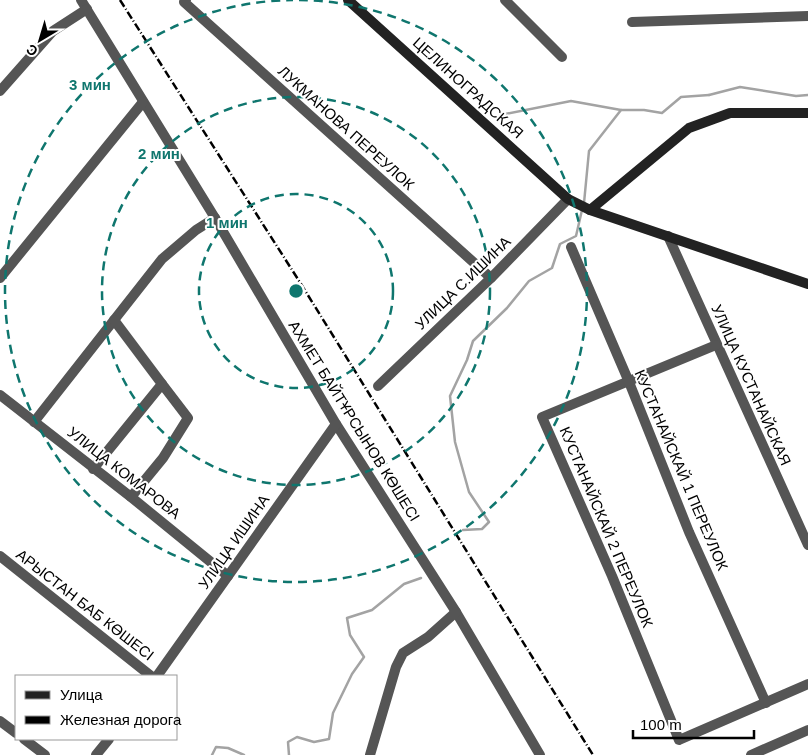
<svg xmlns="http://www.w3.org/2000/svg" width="808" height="755" font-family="Arial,sans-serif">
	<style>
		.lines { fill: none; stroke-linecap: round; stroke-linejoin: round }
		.stream { stroke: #a3a3a3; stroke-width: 2.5 }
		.street { stroke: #555; stroke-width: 10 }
		.secondary { stroke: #222; stroke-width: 10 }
		.rail { stroke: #000; stroke-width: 2.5; stroke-dasharray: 8 2.5 1 2.5; stroke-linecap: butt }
		.ring { fill: none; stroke: #0f766e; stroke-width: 2.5; stroke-dasharray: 9 6 }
		.labels { text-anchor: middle; stroke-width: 4; stroke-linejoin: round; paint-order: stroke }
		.street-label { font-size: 15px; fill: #000; stroke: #fff }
		.centre { fill: #0f766e; stroke: #fff; stroke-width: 2.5 }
		.ring-label { font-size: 15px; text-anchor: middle; font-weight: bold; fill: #0f766e; stroke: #fff; stroke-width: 4; stroke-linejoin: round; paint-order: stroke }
	</style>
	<rect width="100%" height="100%" fill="#fff"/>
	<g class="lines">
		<g class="stream">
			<path d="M709 95 740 87 796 96 808 95"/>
			<path d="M500 115 571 101 621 110"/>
			<path d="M584 203 589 151 621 110H644L662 113 681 97 709 95"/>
			<path d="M463 530 482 529 489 522 469 492 455 442 450 396 467 360 473 341 507 308 529 281 552 268 560 244 576 236 582 210"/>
			<path d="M212 755 216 747 228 748 244 755"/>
			<path d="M289 755 288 742 297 737 314 742 329 739 333 713 352 674 364 657 350 635 347 618 372 610 404 584 421 578"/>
		</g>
		<g class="street">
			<path d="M81 0 215 218 336 424 456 612 540 755"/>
			<path d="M186 0 184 2 491 278"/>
			<path d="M505 0 562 57"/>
			<path d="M632 22 808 16"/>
			<path d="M0 91 53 31 87 9"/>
			<path d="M668 236 808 545"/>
			<path d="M571 247 629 382 689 532 766 703"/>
			<path d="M0 278 143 102"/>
			<path d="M716 345 542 417 612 576 679 740 808 684"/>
			<path d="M378 386 491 278 568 199"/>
			<path d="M0 395 131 497 228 576"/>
			<path d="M34 422 162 259 196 230 215 218"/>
			<path d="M93 469 162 384 114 320"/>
			<path d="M131 497 163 458 188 418 162 384"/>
			<path d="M0 556 151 676"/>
			<path d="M157 676 336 424"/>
			<path d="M0 721 16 733"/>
			<path d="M24 739 45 755"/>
			<path d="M96 755 109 739"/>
			<path d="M370 755 396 667 403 653 428 637 456 612"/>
			<path d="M751 755 808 730"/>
		</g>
		<g class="secondary">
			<path d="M348 0 568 199 590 210 808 284"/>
			<path d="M590 210 689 128 730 113H808"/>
		</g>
		<path class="rail" d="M120 0 301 284 593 755"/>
	</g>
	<g class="ring">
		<circle cx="296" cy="291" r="97"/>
		<circle cx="296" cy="291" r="194"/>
		<path d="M299 0A291 291 0 1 1 293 0"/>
	</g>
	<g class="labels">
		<g class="street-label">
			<text transform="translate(468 88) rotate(42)" y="5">ЦЕЛИНОГРАДСКАЯ</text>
			<text transform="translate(346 128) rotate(42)" y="5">ЛУКМАНОВА ПЕРЕУЛОК</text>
			<text transform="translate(463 283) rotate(-44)" y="5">УЛИЦА С.ИШИНА</text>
			<text transform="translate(751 385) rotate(66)" y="5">УЛИЦА КУСТАНАЙСКАЯ</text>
			<text transform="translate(354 421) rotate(58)" y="5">АХМЕТ БАЙТҰРСЫНОВ КӨШЕСІ</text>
			<text transform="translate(681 470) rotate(67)" y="5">КУСТАНАЙСКАЙ 1 ПЕРЕУЛОК</text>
			<text transform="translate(124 473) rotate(38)" y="5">УЛИЦА КОМАРОВА</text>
			<text transform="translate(606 527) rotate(67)" y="5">КУСТАНАЙСКАЙ 2 ПЕРЕУЛОК</text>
			<text transform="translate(234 542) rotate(-55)" y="5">УЛИЦА ИШИНА</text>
			<text transform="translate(85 605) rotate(38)" y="5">АРЫСТАН БАБ КӨШЕСІ</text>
		</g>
	</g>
	<circle cx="296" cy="291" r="8" class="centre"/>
	<g class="ring-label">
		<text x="90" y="90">3 мин</text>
		<text x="159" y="159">2 мин</text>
		<text x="227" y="228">1 мин</text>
	</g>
	<rect x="15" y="675" width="162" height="65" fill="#ffffff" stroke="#999999"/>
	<rect x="25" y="691" width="25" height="8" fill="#222222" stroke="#999999"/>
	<text x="60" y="700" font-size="15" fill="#000000">Улица</text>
	<rect x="25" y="716" width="25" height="8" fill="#000000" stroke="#999999"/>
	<text x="60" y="725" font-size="15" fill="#000000">Железная дорога</text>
	<g transform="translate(40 40) rotate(218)" stroke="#ffffff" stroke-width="4" paint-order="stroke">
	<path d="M0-4L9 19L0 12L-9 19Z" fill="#000000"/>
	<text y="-8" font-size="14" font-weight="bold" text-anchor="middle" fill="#000000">С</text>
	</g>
	<path d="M633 730v8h121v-8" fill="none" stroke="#000000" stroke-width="2.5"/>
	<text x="640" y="730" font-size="15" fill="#000000" stroke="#ffffff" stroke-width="4" paint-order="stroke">100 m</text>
</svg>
